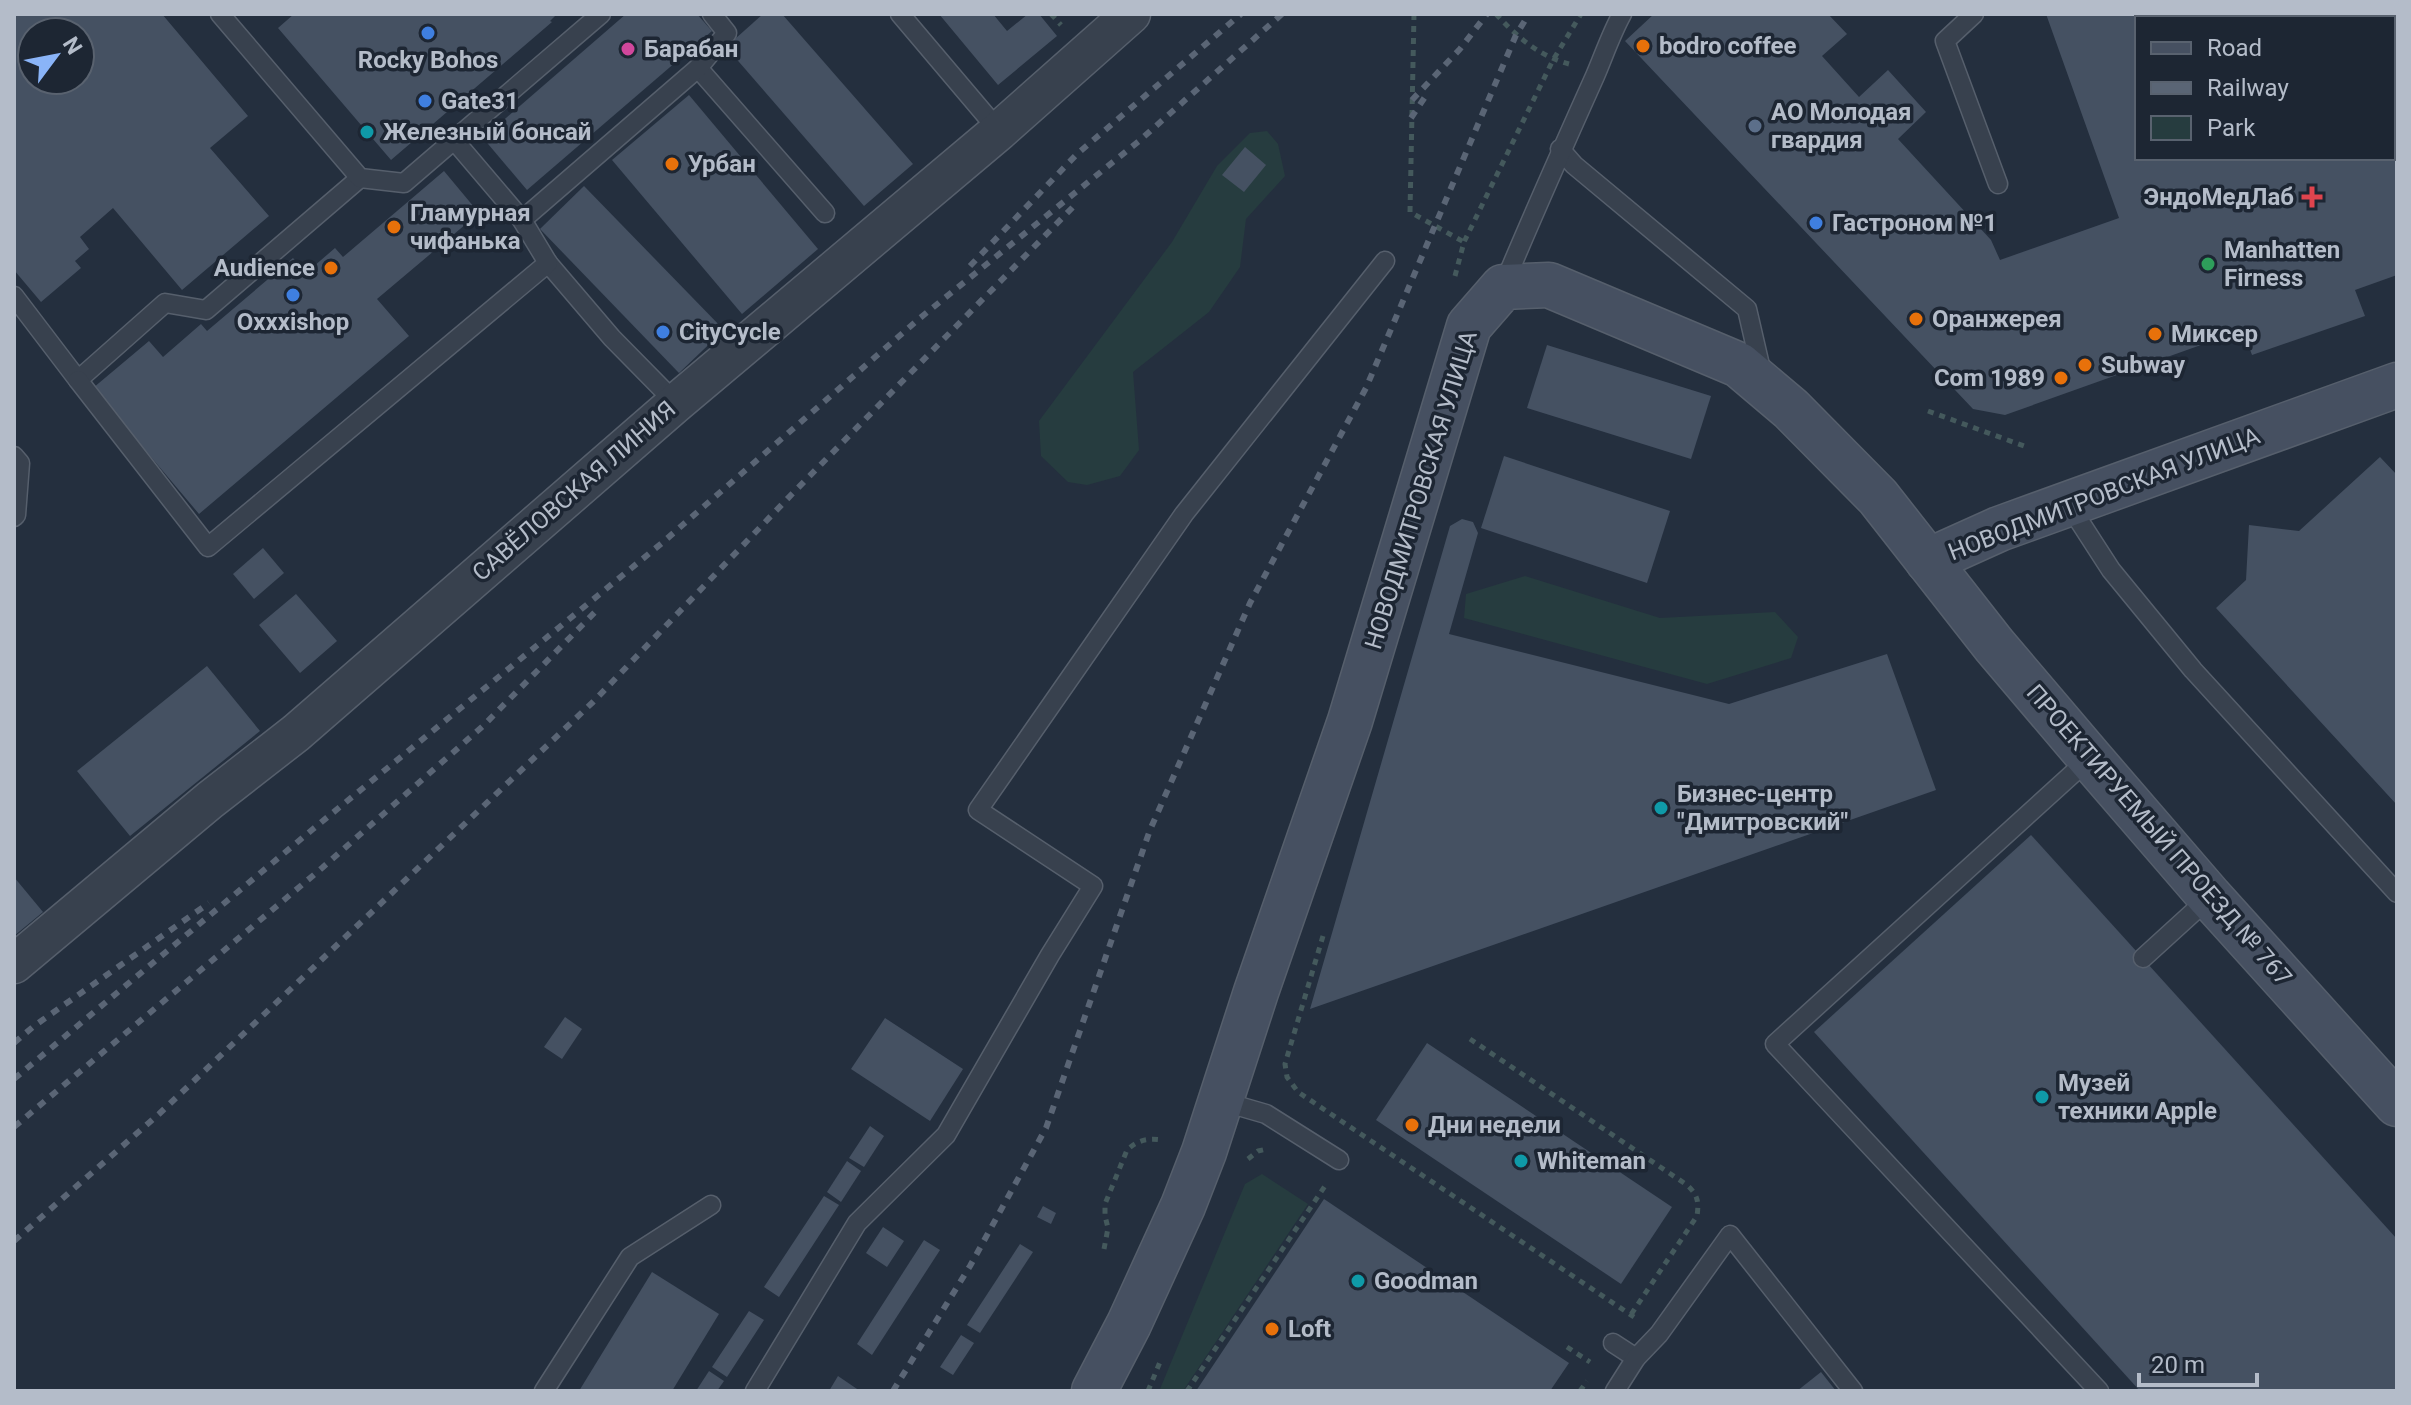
<svg xmlns="http://www.w3.org/2000/svg" width="2411" height="1405" font-family="Roboto,sans-serif">
	<style>
		.green { fill: #263c3f }
		.building { fill: #455162; fill-rule: evenodd }
		.lines { fill: none; stroke-linecap: round; stroke-linejoin: round }
		.lane-casing { stroke: #565f6c; stroke-width: 21 }
		.street-casing { stroke: #565f6c; stroke-width: 41 }
		.secondary-casing { stroke: #565f6c; stroke-width: 47 }
		.path { stroke: #44595c; stroke-width: 5; stroke-dasharray: 6 6; stroke-linecap: butt }
		.lane { stroke: #38414e; stroke-width: 18 }
		.street { stroke: #38414e; stroke-width: 38 }
		.secondary { stroke: #465061; stroke-width: 44 }
		.rail { stroke: #5a6575; stroke-width: 6; stroke-dasharray: 8 8; stroke-linecap: butt }
		.shop-dot { fill: #3f7fe0; stroke: #1d2633; stroke-width: 3 }
		.food-dot { fill: #e8710a; stroke: #1d2633; stroke-width: 3 }
		.hotel-dot { fill: #d1479c; stroke: #1d2633; stroke-width: 3 }
		.service-dot { fill: #5c6f8a; stroke: #1d2633; stroke-width: 3 }
		.culture-dot { fill: #0f9aa8; stroke: #1d2633; stroke-width: 3 }
		.health-dot { fill: #e0444e; stroke: #1d2633; stroke-width: 3 }
		.leisure-dot { fill: #2e9e5b; stroke: #1d2633; stroke-width: 3 }
		.labels { text-anchor: middle; stroke-width: 7; stroke-linejoin: round; paint-order: stroke }
		.poi-label { font-size: 24px; font-weight: bold; fill: #b4bcc9; stroke: #1d2633; text-anchor: start }
		.street-label { font-size: 24px; fill: #b4bcc9; stroke: #1d2633 }
	</style>
	<rect width="100%" height="100%" fill="#242f3e"/>
	<g class="green">
		<path d="M1267 131 1278 144 1285 176 1246 219 1240 267 1209 312 1133 372 1139 450 1120 476 1087 485 1068 482 1041 456 1039 421 1172 242 1217 166 1250 133Z"/>
		<path d="M1525 576 1660 618 1775 612 1798 637 1791 658 1707 684 1464 618 1466 594Z"/>
		<path d="M1262 1174 1308 1204 1183 1391 1160 1389 1245 1184Z"/>
	</g>
	<g class="building">
		<path d="M14 14H162L248 116 210 148 269 216 182 290 113 208 80 237 89 249 75 261 81 268 41 302 14 270ZM32 32H80V80H32Z"/>
		<path d="M294 14H557L550 21 552 22 391 160 278 28Z"/>
		<path d="M626 14H697L712 31 527 190 483 138Z"/>
		<path d="M763 14H782L913 164 864 206 726 47Z"/>
		<path d="M939 14H993L1007 31 1028 14H1039L1057 36 998 85Z"/>
		<path d="M1654 14H1828L1847 34 1822 56 1859 97 1888 70 1926 112 1898 139 1991 240 2000 260 2119 218 2046 14H2397V275L2355 290 2365 316 2252 355 2243 330 2005 415 1973 409 1625 41ZM2137 18H2393V158H2137Z"/>
		<path d="M689 95 818 249 742 314 612 160Z"/>
		<path d="M1245 147 1266 165 1244 192 1222 175Z"/>
		<path d="M444 171 479 213 377 299 409 336 199 514 93 388 149 341 163 357 201 324 207 331 293 258 306 273 335 248 343 257Z"/>
		<path d="M584 186 724 330 679 373 540 229Z"/>
		<path d="M1547 345 1711 396 1691 459 1527 408Z"/>
		<path d="M1504 456 1670 511 1647 583 1481 528Z"/>
		<path d="M2380 457 2397 475V805L2216 608 2246 580 2249 525 2299 531Z"/>
		<path d="M1462 519 1473 522 1478 533 1449 634 1729 704 1887 654 1936 790 1310 1009 1450 526Z"/>
		<path d="M263 548 284 573 254 599 233 574Z"/>
		<path d="M296 594 337 641 300 673 259 625Z"/>
		<path d="M207 666 260 731 130 836 77 771Z"/>
		<path d="M2031 835 2397 1239V1391H2140L1814 1032Z"/>
		<path d="M14 877 43 912 14 936Z"/>
		<path d="M565 1017 582 1029 562 1059 544 1047Z"/>
		<path d="M885 1018 963 1069 930 1121 851 1069Z"/>
		<path d="M1427 1043 1672 1207 1621 1284 1376 1120Z"/>
		<path d="M870 1126 884 1136 864 1167 849 1158Z"/>
		<path d="M847 1161 861 1171 841 1202 827 1192Z"/>
		<path d="M824 1196 839 1205 779 1297 764 1287Z"/>
		<path d="M1324 1199 1569 1363 1550 1391H1196Z"/>
		<path d="M1043 1206 1056 1213 1051 1224 1037 1217Z"/>
		<path d="M883 1227 904 1241 887 1267 866 1253Z"/>
		<path d="M924 1240 940 1250 872 1355 857 1344Z"/>
		<path d="M1020 1244 1033 1252 980 1333 967 1325Z"/>
		<path d="M652 1272 719 1314 672 1391H579Z"/>
		<path d="M749 1311 764 1320 727 1377 712 1367Z"/>
		<path d="M961 1335 974 1343 953 1375 940 1367Z"/>
		<path d="M709 1371 724 1381 717 1391H696Z"/>
		<path d="M1821 1372 1836 1391H1797Z"/>
		<path d="M838 1376 860 1391H829Z"/>
	</g>
	<g class="lines">
		<g class="lane-casing">
			<g id="lane">
				<path d="M900 14 999 131"/>
				<path d="M1974 14 1945 41 1998 184"/>
				<path d="M698 68 825 213"/>
				<path d="M454 140 601 14"/>
				<path d="M1560 149 1574 165 1747 309 1762 374"/>
				<path d="M522 220 698 68 727 33 712 14"/>
				<path d="M548 263 612 338 676 403"/>
				<path d="M1504 284C1533 214 1564 145 1595 76 1604 55 1611 34 1622 14"/>
				<path d="M14 296 78 380 165 303 206 310 360 178"/>
				<path d="M78 380 208 547 548 263 522 220 454 140 404 183 360 178 220 14"/>
				<path d="M14 456 20 463 16 515 14 517"/>
				<path d="M2069 505 2111 570 2193 670 2397 893"/>
				<path d="M2090 758 1775 1044 2099 1391"/>
				<path d="M2143 958 2210 897"/>
				<path d="M1221 1101 1266 1114 1339 1160"/>
				<path d="M1613 1343 1636 1358"/>
				<path d="M544 1391 630 1257 711 1205"/>
				<path d="M755 1391 857 1223 946 1135 1050 955 1093 886 978 810 1184 514 1385 261"/>
				<path d="M1615 1391 1636 1358 1659 1334 1730 1235 1853 1391"/>
			</g>
		</g>
		<g class="street-casing">
			<path id="street" d="M14 964 210 800 296 733 676 403 999 131 1131 14"/>
		</g>
		<g class="secondary-casing">
			<g id="secondary">
				<path d="M1928 561 1999 529 2397 385"/>
				<path d="M1094 1391 1129 1324 1183 1206 1204 1152 1256 992 1350 721 1469 326 1503 287 1549 285 1739 365 1791 409 1878 497 1994 645 2090 758 2210 897 2397 1104"/>
			</g>
		</g>
		<g class="path">
			<path d="M1051 14 1061 25"/>
			<path d="M1414 14 1410 212 1464 242"/>
			<path d="M1496 14C1516 36 1539 56 1569 64"/>
			<path d="M1455 276 1464 242 1553 60 1581 14"/>
			<path d="M1928 411 2024 446"/>
			<path d="M1323 936 1285 1064 1287 1077 1298 1092 1634 1317"/>
			<path d="M1470 1039 1687 1185C1698 1195 1699 1202 1697 1216L1630 1316"/>
			<path d="M1248 1159 1258 1151 1267 1149"/>
			<path d="M1104 1249 1108 1228 1105 1216V1204L1127 1150C1139 1139 1149 1138 1163 1140"/>
			<path d="M1567 1347 1590 1362"/>
			<path d="M1148 1391 1160 1362"/>
			<path d="M1187 1391 1325 1186"/>
			<path d="M1580 1391 1587 1381"/>
		</g>
		<use href="#lane" class="lane"/>
		<use href="#street" class="street"/>
		<use href="#secondary" class="secondary"/>
		<g class="rail">
			<path d="M1412 100 1460 49 1487 14"/>
			<path d="M1411 118 1427 94"/>
			<path d="M970 266 1077 154 1241 14"/>
			<path d="M14 1043 34 1026 209 903"/>
			<path d="M14 1079 313 829 662 543 920 318 1139 141 1282 14"/>
			<path d="M14 1127 322 868 483 726 600 607"/>
			<path d="M14 1241 159 1114 593 702 792 494 1074 206"/>
			<path d="M893 1391 970 1266 1046 1128 1150 830 1250 603 1366 388 1516 35 1529 14"/>
		</g>
	</g>
	<g class="shop-dot">
		<circle cx="428" cy="33" r="8"/>
		<circle cx="425" cy="101" r="8"/>
		<circle cx="1816" cy="223" r="8"/>
		<circle cx="293" cy="295" r="8"/>
		<circle cx="663" cy="332" r="8"/>
	</g>
	<g class="food-dot">
		<circle cx="1643" cy="46" r="8"/>
		<circle cx="672" cy="164" r="8"/>
		<circle cx="394" cy="227" r="8"/>
		<circle cx="331" cy="268" r="8"/>
		<circle cx="1916" cy="319" r="8"/>
		<circle cx="2155" cy="334" r="8"/>
		<circle cx="2085" cy="365" r="8"/>
		<circle cx="2061" cy="378" r="8"/>
		<circle cx="1412" cy="1125" r="8"/>
		<circle cx="1272" cy="1329" r="8"/>
	</g>
	<circle class="hotel-dot" cx="628" cy="49" r="8"/>
	<circle class="service-dot" cx="1755" cy="126" r="8"/>
	<g class="culture-dot">
		<circle cx="367" cy="132" r="8"/>
		<circle cx="1661" cy="808" r="8"/>
		<circle cx="2042" cy="1097" r="8"/>
		<circle cx="1521" cy="1161" r="8"/>
		<circle cx="1358" cy="1281" r="8"/>
	</g>
	<path class="health-dot" d="M2308 185h8v8h8v8h-8v8h-8v-8h-8v-8h8z"/>
	<circle class="leisure-dot" cx="2208" cy="264" r="8"/>
	<g class="labels">
		<g class="poi-label">
			<text x="1659" y="54">bodro coffee</text>
			<text x="644" y="57">Барабан</text>
			<text x="428" y="68" text-anchor="middle">Rocky Bohos</text>
			<text x="441" y="109">Gate31</text>
			<text x="1771" y="120">АО Молодая<tspan x="1771" dy="28">гвардия</tspan></text>
			<text x="383" y="140">Железный бонсай</text>
			<text x="688" y="172">Урбан</text>
			<text x="2294" y="205" text-anchor="end">ЭндоМедЛаб</text>
			<text x="410" y="221">Гламурная<tspan x="410" dy="28">чифанька</tspan></text>
			<text x="1832" y="231">Гастроном №1</text>
			<text x="2224" y="258">Manhatten<tspan x="2224" dy="28">Firness</tspan></text>
			<text x="315" y="276" text-anchor="end">Audience</text>
			<text x="1932" y="327">Оранжерея</text>
			<text x="293" y="330" text-anchor="middle">Oxxxishop</text>
			<text x="679" y="340">CityCycle</text>
			<text x="2171" y="342">Миксер</text>
			<text x="2101" y="373">Subway</text>
			<text x="2045" y="386" text-anchor="end">Com 1989</text>
			<text x="1677" y="802">Бизнес-центр<tspan x="1677" dy="28">"Дмитровский"</tspan></text>
			<text x="2058" y="1091">Музей<tspan x="2058" dy="28">техники Apple</tspan></text>
			<text x="1428" y="1133">Дни недели</text>
			<text x="1537" y="1169">Whiteman</text>
			<text x="1374" y="1289">Goodman</text>
			<text x="1288" y="1337">Loft</text>
		</g>
		<g class="street-label">
			<text transform="translate(1421 490) rotate(-73)" y="8">НОВОДМИТРОВСКАЯ УЛИЦА</text>
			<text transform="translate(574 491) rotate(-41)" y="8">САВЁЛОВСКАЯ ЛИНИЯ</text>
			<text transform="translate(2104 494) rotate(-21)" y="8">НОВОДМИТРОВСКАЯ УЛИЦА</text>
			<text transform="translate(2159 835) rotate(49)" y="8">ПРОЕКТИРУЕМЫЙ ПРОЕЗД № 767</text>
		</g>
	</g>
	<rect width="2411" height="1405" fill="none" stroke="#b4bcc9" stroke-width="32"/>
	<rect x="2135" y="16" width="260" height="144" fill="#1d2633" stroke="#59626f" stroke-width="2"/>
	<rect x="2151" y="42" width="40" height="12" fill="#465061" stroke="#59626f" stroke-width="2"/>
	<text x="2207" y="56" font-size="24" fill="#b4bcc9">Road</text>
	<rect x="2151" y="82" width="40" height="12" fill="#5a6575" stroke="#59626f" stroke-width="2"/>
	<text x="2207" y="96" font-size="24" fill="#b4bcc9">Railway</text>
	<rect x="2151" y="116" width="40" height="24" fill="#263c3f" stroke="#59626f" stroke-width="2"/>
	<text x="2207" y="136" font-size="24" fill="#b4bcc9">Park</text>
	<g transform="translate(56 56) rotate(58)"><circle r="38" fill="#1d2633" stroke="#59626f" stroke-width="2"/>
	<path d="M0-6L14 30L0 20L-14 30Z" fill="#8ab4f8"/>
	<text y="-12" font-size="22" font-weight="bold" text-anchor="middle" fill="#b4bcc9">N</text>
	</g>
	<path d="M2139 1373v12h118v-12" fill="none" stroke="#b4bcc9" stroke-width="4"/>
	<text x="2151" y="1373" font-size="24" fill="#b4bcc9" stroke="#1d2633" stroke-width="6" paint-order="stroke">20 m</text>
</svg>
